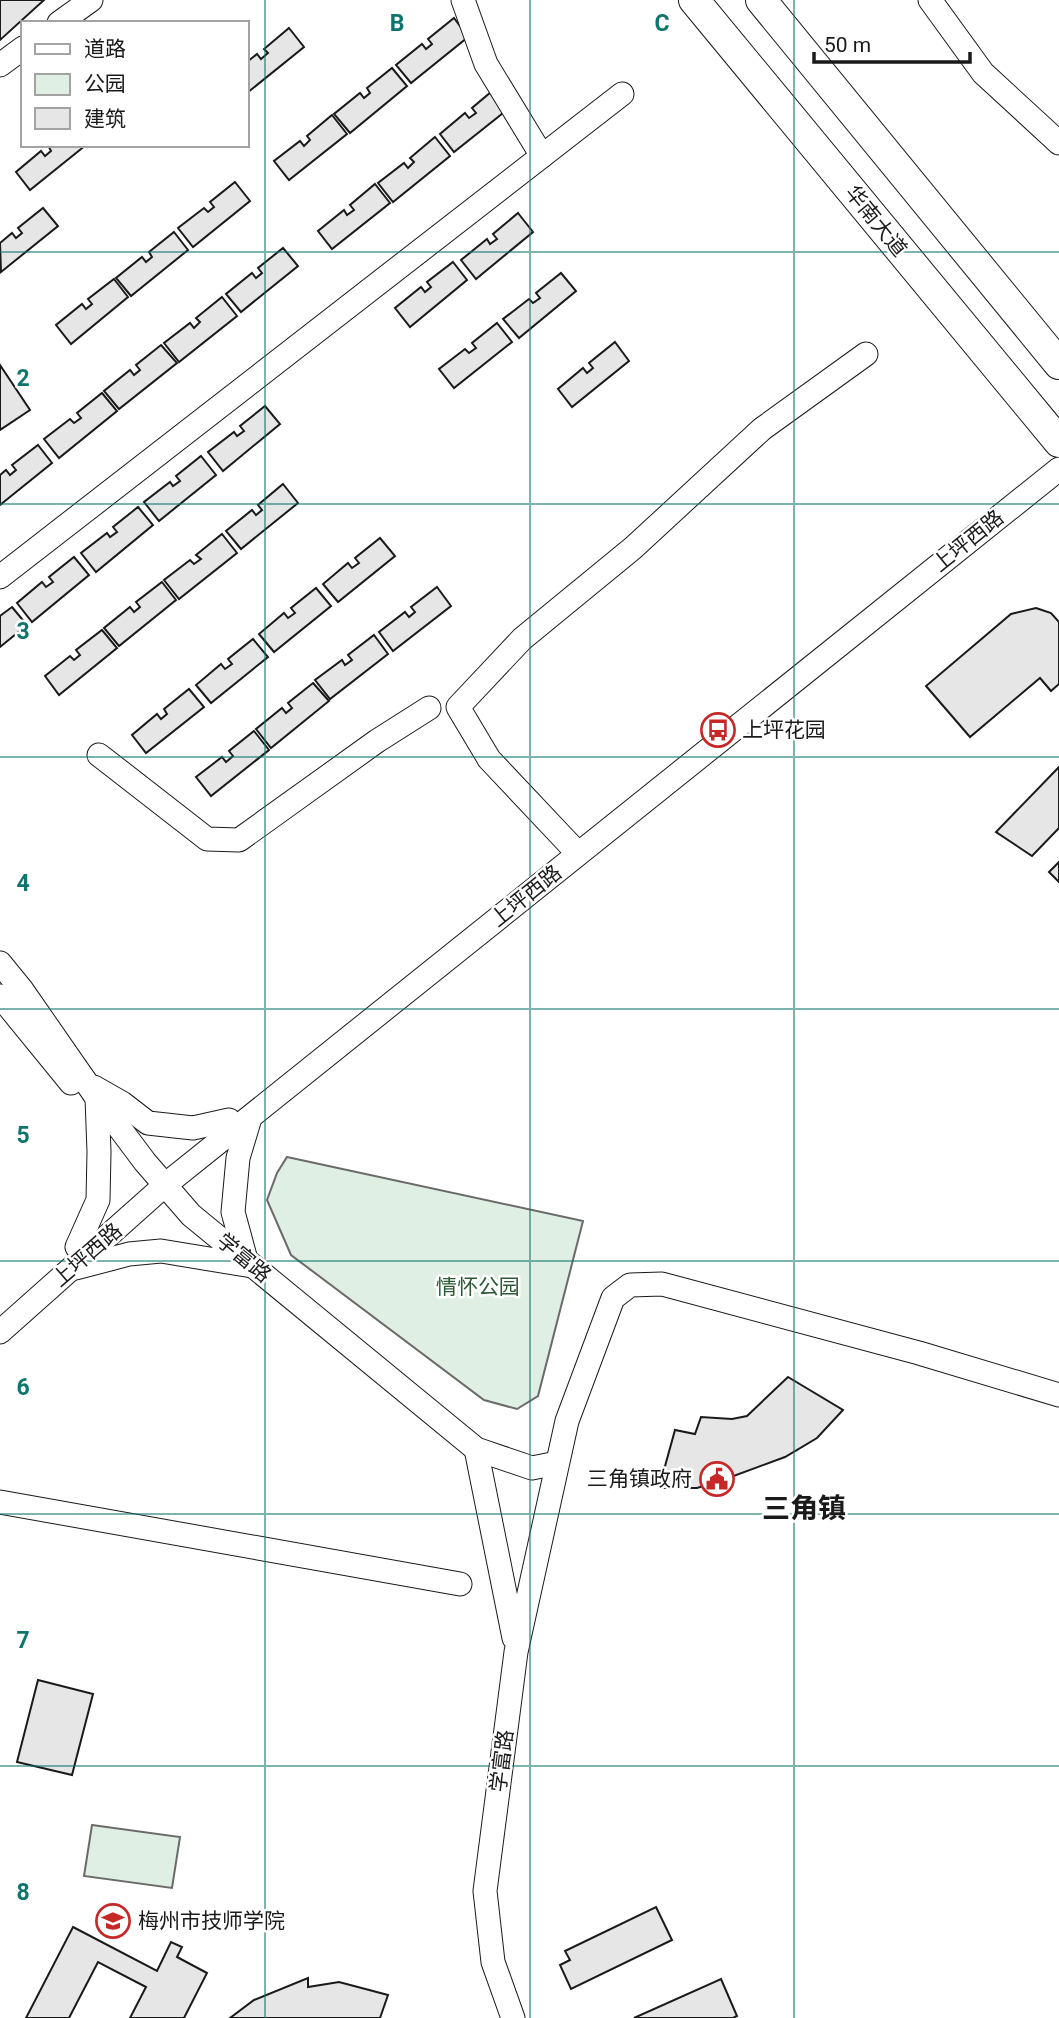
<svg xmlns="http://www.w3.org/2000/svg" width="1059" height="2018" font-family="Roboto,'Noto Sans SC',sans-serif">
	<style>
		.green { fill: #e0efe3; stroke: #6a6a6a; stroke-width: 2 }
		.building { fill: #e6e6e6; stroke: #1a1a1a; stroke-width: 2 }
		.lines { fill: none; stroke-linecap: round; stroke-linejoin: round }
		.minor-casing { stroke: #1a1a1a; stroke-width: 25 }
		.major-casing { stroke: #1a1a1a; stroke-width: 32 }
		.minor { stroke: #fff; stroke-width: 23 }
		.major { stroke: #fff; stroke-width: 30 }
		.grid { fill: none; stroke: #0f766e; stroke-width: 2; stroke-opacity: 0.55 }
		.labels { text-anchor: middle; stroke-width: 5; stroke-linejoin: round; paint-order: stroke }
		.street-label { font-size: 21px; fill: #1a1a1a; stroke: #fff }
		.poi-label { font-size: 21px; fill: #1a1a1a; stroke: #fff; text-anchor: start }
		.park-label { font-size: 21px; fill: #2b5a34; stroke: #fff }
		.district-label { font-size: 28px; font-weight: bold; fill: #1a1a1a; stroke: #fff }
		.grid-label { font-size: 23px; text-anchor: middle; font-weight: bold; fill: #0f766e; stroke: #fff; stroke-width: 5; stroke-linejoin: round; paint-order: stroke }
	</style>
	<rect width="100%" height="100%" fill="#fff"/>
	<g class="green">
		<path d="M287 1157 583 1221 538 1396 517 1409 484 1400 291 1255 267 1200 277 1173Z"/>
		<path d="M92 1825 180 1837 172 1888 84 1876Z"/>
	</g>
	<g class="building">
		<path d="M0 0H44L0 40Z"/>
		<path d="M454 18 468 37 411 83 396 65 422 44 426 49 432 44 428 39Z"/>
		<path d="M289 28 304 47 247 93V62L257 54 261 59 268 53 264 49Z"/>
		<path d="M392 68 407 86 350 133 334 114 360 93 364 98 370 93 367 88Z"/>
		<path d="M497 87 512 106 454 152 440 134 465 113 469 118 476 113 472 108Z"/>
		<path d="M332 115 347 134 289 180 274 161 300 141 304 146 310 140 307 136Z"/>
		<path d="M435 137 450 156 393 202 378 183 404 163 408 168 414 162 410 158Z"/>
		<path d="M86 145 30 190 16 172 41 151 45 156 51 151 48 145Z"/>
		<path d="M235 182 250 201 193 247 178 228 204 208 208 212 214 207 210 202Z"/>
		<path d="M375 184 390 203 332 249 318 231 344 210 347 215 354 210 350 205Z"/>
		<path d="M43 208 58 226 1 272 0 243 12 233 16 238 22 233 18 228Z"/>
		<path d="M518 213 533 232 476 279 461 260 487 239 490 244 497 239 493 234Z"/>
		<path d="M174 232 188 250 131 296 116 278 142 257 146 262 152 257 149 252Z"/>
		<path d="M283 248 298 266 241 312 226 294 252 273 256 278 262 273 258 268Z"/>
		<path d="M453 262 467 280 410 327 395 308 421 287 425 292 431 287 427 282Z"/>
		<path d="M561 273 576 291 519 338 503 319 529 299 533 303 540 298 536 293Z"/>
		<path d="M114 279 128 297 71 344 56 325 82 304 86 309 92 304 88 299Z"/>
		<path d="M222 297 237 316 179 362 164 343 190 323 194 328 200 322 196 318Z"/>
		<path d="M497 323 512 342 454 388 439 369 465 349 469 353 476 348 472 343Z"/>
		<path d="M615 342 629 361 572 407 558 389 583 368 587 373 593 368 589 363Z"/>
		<path d="M161 345 177 363 119 409 104 391 130 370 134 375 140 370 136 365Z"/>
		<path d="M0 365 30 410 0 430Z"/>
		<path d="M102 393 117 411 59 458 44 439 70 419 74 423 81 418 77 413Z"/>
		<path d="M265 406 280 424 223 471 208 452 234 432 237 436 244 431 240 426Z"/>
		<path d="M38 445 52 463 0 505V475L6 470 10 475 16 470 12 465Z"/>
		<path d="M201 456 216 475 159 521 144 502 170 482 173 486 180 481 176 476Z"/>
		<path d="M283 484 298 503 241 549 226 531 252 510 256 515 262 510 258 505Z"/>
		<path d="M138 507 153 525 96 572 81 553 107 533 110 537 117 532 113 527Z"/>
		<path d="M222 534 237 553 179 599 164 580 190 560 194 564 201 559 196 555Z"/>
		<path d="M380 538 395 556 338 602 323 584 348 563 352 568 359 563 355 558Z"/>
		<path d="M74 557 89 575 32 622 17 603 42 582 46 587 53 582 49 577Z"/>
		<path d="M162 582 176 600 119 646 104 628 130 607 134 612 140 607 136 602Z"/>
		<path d="M437 587 451 606 393 651 379 632 405 612 409 617 415 612 411 607Z"/>
		<path d="M316 588 331 606 274 652 259 634 284 613 288 618 295 613 291 608Z"/>
		<path d="M12 607 27 625 0 647V616Z"/>
		<path d="M1036 608 1051 613 1059 622V684L1051 691 1040 678 970 737 926 686 1011 614Z"/>
		<path d="M102 630 117 648 59 695 45 676 70 656 74 660 80 655 76 650Z"/>
		<path d="M374 635 388 654 330 699 315 680 342 660 345 665 352 660 348 655Z"/>
		<path d="M253 639 268 657 211 703 196 685 221 664 225 669 232 664 228 659Z"/>
		<path d="M313 683 329 701 271 748 256 729 282 708 286 713 292 708 288 703Z"/>
		<path d="M189 689 204 707 146 753 132 735 157 714 161 719 167 714 164 709Z"/>
		<path d="M254 731 269 750 211 796 196 777 222 757 226 762 233 756 229 751Z"/>
		<path d="M1059 767V828L1032 856 996 832Z"/>
		<path d="M1059 862V882L1049 872Z"/>
		<path d="M788 1377 843 1410 817 1438 785 1457 720 1481 697 1488H659L675 1430 695 1434 701 1417 732 1419 747 1416Z"/>
		<path d="M38 1680 93 1694 72 1775 17 1762Z"/>
		<path d="M656 1907 672 1940 571 1989 560 1965 570 1960 565 1951Z"/>
		<path d="M73 1927 157 1971 171 1942 182 1947 177 1957 207 1973 184 2018H130L146 1987 98 1962 69 2018H26Z"/>
		<path d="M308 1978V1987L339 1982 388 1995 380 2018H230L254 2000Z"/>
		<path d="M721 1979 737 2016 733 2018H634Z"/>
	</g>
	<g class="lines">
		<g class="minor-casing">
			<g id="minor">
				<path d="M463 0 486 64 542 156"/>
				<path d="M930 0 983 73 1059 143"/>
				<path d="M59 23 91 0"/>
				<path d="M0 65 23 48"/>
				<path d="M0 577 622 94"/>
				<path d="M99 755 207 839 239 840 377 741 429 708"/>
				<path d="M571 846 489 759 458 707 522 639 633 548 762 429 866 354"/>
				<path d="M0 963 22 990 97 1098 145 1162 191 1215 476 1449 532 1468 557 1463"/>
				<path d="M0 996 71 1083"/>
				<path d="M94 1087 122 1103 148 1123 193 1128 229 1120"/>
				<path d="M77 1247 98 1200 99 1152 97 1098"/>
				<path d="M246 1260 233 1212 238 1158 250 1118"/>
				<path d="M76 1268 129 1254 161 1251 252 1266"/>
				<path d="M0 1332 165 1185 1059 469"/>
				<path d="M476 1449 514 1638"/>
				<path d="M0 1502 460 1584"/>
				<path d="M513 2018 493 1962 485 1891 516 1652 567 1421 613 1298 630 1285 662 1284 919 1353 1059 1395"/>
			</g>
		</g>
		<g class="major-casing">
			<g id="major">
				<path d="M694 0 1059 442"/>
				<path d="M761 0 1059 364"/>
			</g>
		</g>
		<use href="#minor" class="minor"/>
		<use href="#major" class="major"/>
	</g>
	<path class="grid" d="M265 0V2018M530 0V2018M794 0V2018M0 252H1059M0 504H1059M0 757H1059M0 1009H1059M0 1261H1059M0 1514H1059M0 1766H1059"/>
	<defs>
		<g id="bus-ring" transform="scale(1.75)"><circle r="9.5" fill="#fff" stroke="#c62828" stroke-width="1.5"/><path d="M-5-6H5V4H4V6H2V4H-2V6H-4V4H-5ZM-3.5-4V0h7V-4ZM-3.5 1.2v1.5H-2V1.2ZM2 1.2v1.5H3.5V1.2Z" fill="#c62828"/></g>
		<g id="civic-ring" transform="scale(1.75)"><circle r="9.5" fill="#fff" stroke="#c62828" stroke-width="1.5"/><path d="M-.6-6.5H3V-4.5H.6V-3L4-1V1h2V6H-6V1h2V-1L-.6-3ZM-1.2 2.5V6h2.4V2.5Z" fill="#c62828"/></g>
		<g id="university-ring" transform="scale(1.75)"><circle r="9.5" fill="#fff" stroke="#c62828" stroke-width="1.5"/><path d="M0-5L7-2L0 1L-7-2ZM-4 1L0 2.5L4 1V4Q0 6-4 4Z" fill="#c62828"/></g>
	</defs>
	<g fill-rule="evenodd">
		<use href="#bus-ring" x="718" y="730"/>
		<use href="#civic-ring" x="717" y="1479"/>
		<use href="#university-ring" x="113" y="1921"/>
	</g>
	<g class="labels">
		<g class="street-label">
			<text transform="translate(876 221) rotate(51)" y="7">华南大道</text>
			<text transform="translate(968 541) rotate(-39)" y="7">上坪西路</text>
			<text transform="translate(526 896) rotate(-39)" y="7">上坪西路</text>
			<text transform="translate(87 1255) rotate(-41)" y="7">上坪西路</text>
			<text transform="translate(244 1258) rotate(40)" y="7">学富路</text>
			<text transform="translate(502 1761) rotate(-83)" y="7">学富路</text>
		</g>
		<g class="poi-label">
			<text x="742" y="737">上坪花园</text>
			<text x="692" y="1486" text-anchor="end">三角镇政府</text>
			<text x="138" y="1928">梅州市技师学院</text>
		</g>
		<g class="park-label">
			<text x="478" y="1294">情怀公园</text>
		</g>
		<g class="district-label">
			<text x="804" y="1518">三角镇</text>
		</g>
	</g>
	<g class="grid-label">
		<text x="397" y="31">B</text>
		<text x="662" y="31">C</text>
		<text x="23" y="386">2</text>
		<text x="23" y="639">3</text>
		<text x="23" y="891">4</text>
		<text x="23" y="1143">5</text>
		<text x="23" y="1395">6</text>
		<text x="23" y="1648">7</text>
		<text x="23" y="1900">8</text>
	</g>
	<rect x="21" y="21" width="228" height="126" fill="#ffffff" stroke="#a3a3a3" stroke-width="2"/>
	<rect x="35" y="44" width="35" height="10" fill="#ffffff" stroke="#a3a3a3" stroke-width="2"/>
	<text x="84" y="56" font-size="21" fill="#1a1a1a">道路</text>
	<rect x="35" y="74" width="35" height="21" fill="#e0efe3" stroke="#a3a3a3" stroke-width="2"/>
	<text x="84" y="91" font-size="21" fill="#1a1a1a">公园</text>
	<rect x="35" y="108" width="35" height="21" fill="#e6e6e6" stroke="#a3a3a3" stroke-width="2"/>
	<text x="84" y="126" font-size="21" fill="#1a1a1a">建筑</text>
	<path d="M814 52v10h156v-10" fill="none" stroke="#1a1a1a" stroke-width="3.5"/>
	<text x="824" y="52" font-size="21" fill="#1a1a1a" stroke="#ffffff" stroke-width="5" paint-order="stroke">50 m</text>
</svg>
